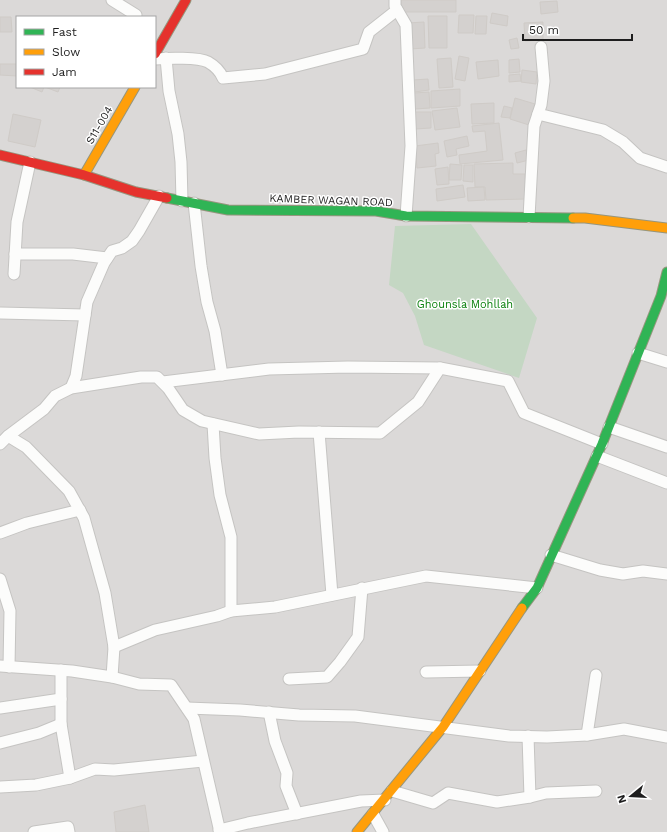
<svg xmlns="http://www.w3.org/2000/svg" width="667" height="832" font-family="'Work Sans',sans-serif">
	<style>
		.residential { fill: #dbd9d8; fill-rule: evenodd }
		.cemetery { fill: #c4d7c3 }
		.building { fill: #d4d1cf; stroke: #cfcbc7 }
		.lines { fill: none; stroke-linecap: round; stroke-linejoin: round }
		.street-casing { stroke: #c5c4c2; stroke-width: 13 }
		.fast-casing { stroke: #96967e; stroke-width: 11 }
		.slow-casing { stroke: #96967e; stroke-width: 11 }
		.jam-casing { stroke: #96967e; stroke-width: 11 }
		.street { stroke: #fcfcfb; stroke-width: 11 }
		.fast { stroke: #30b455; stroke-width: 9 }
		.slow { stroke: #ff9f0a; stroke-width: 9 }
		.jam { stroke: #e5322d; stroke-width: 9 }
		.labels { text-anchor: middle; stroke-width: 3; stroke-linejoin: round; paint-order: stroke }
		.street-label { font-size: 11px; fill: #1e1e1e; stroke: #fff }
		.park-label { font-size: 11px; fill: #087f0b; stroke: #fff }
	</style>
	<rect width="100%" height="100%" fill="#ece9e6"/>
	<path class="residential" d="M0 0H667V832H0ZM17 17H155V87H17Z"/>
	<path class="cemetery" d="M471 224 537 318 519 378 424 345 415 316 403 293 389 285 395 226Z"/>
	<g class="building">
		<path d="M401 0H456V12H402Z"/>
		<path d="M557 1 558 12 541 14 540 2Z"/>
		<path d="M492 13 508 16 507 26 490 23Z"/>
		<path d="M459 15H474L473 33H458Z"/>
		<path d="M428 16H447V48H429Z"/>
		<path d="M476 16H487L486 34H475Z"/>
		<path d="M0 17H11L12 32H0Z"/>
		<path d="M424 22 425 48 410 49 408 23Z"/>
		<path d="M543 22V40L525 41 524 23Z"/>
		<path d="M517 38 519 48 511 49 509 40Z"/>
		<path d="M459 56 469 58 465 81 455 79Z"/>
		<path d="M451 58 453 87 439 88 437 59Z"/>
		<path d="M519 59 520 72 509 73V60Z"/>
		<path d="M498 60 499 76 478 79 476 62Z"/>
		<path d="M0 64H17V76L0 75Z"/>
		<path d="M522 70 537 72 536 84 521 82Z"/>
		<path d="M520 74 521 81 509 82V75Z"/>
		<path d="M428 79 429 90 415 92 413 80Z"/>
		<path d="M30 87H44L42 92Z"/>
		<path d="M45 87H60L58 92Z"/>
		<path d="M460 89V106L431 108V91Z"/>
		<path d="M429 92 430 108 415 109 414 93Z"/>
		<path d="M515 98 535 104 529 125 510 119Z"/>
		<path d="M494 103V123L472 124 471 104Z"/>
		<path d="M504 106 512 108 510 118 501 117Z"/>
		<path d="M457 108 460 127 435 130 432 111Z"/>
		<path d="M415 112H431V128L415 129Z"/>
		<path d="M13 114 41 120 35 147 8 141Z"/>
		<path d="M499 123 503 160 460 164 459 155 487 151 485 131 473 132 472 126Z"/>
		<path d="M467 136 469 146 456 149 457 155 447 157 444 141Z"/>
		<path d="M438 143 439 153 435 154 436 166 417 168 415 146Z"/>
		<path d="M526 150 529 160 517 163 515 153Z"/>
		<path d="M513 163V174H525L526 199 486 200 485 187H475L474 164Z"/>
		<path d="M450 164 462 165 461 180H449Z"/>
		<path d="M464 165H473V182L463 181Z"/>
		<path d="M448 167 449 184 437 185 435 169Z"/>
		<path d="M463 185 465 197 437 201 436 189Z"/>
		<path d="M484 187 485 200 468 201 467 188Z"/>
		<path d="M145 805 149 832H116L114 812Z"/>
	</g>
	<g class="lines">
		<g class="street-casing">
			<g id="street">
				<path d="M112 0 136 15"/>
				<path d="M395 0V6L406 25 411 146 406 216"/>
				<path d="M166 58 169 91 178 134 181 162 182 201"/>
				<path d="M155 59C167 58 199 57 208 62 215 66 220 71 223 78L265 74 363 49 369 32 397 10"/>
				<path d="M538 114 603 130 623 142 640 158 667 167"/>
				<path d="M194 203 201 266 207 302 215 331 222 375"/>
				<path d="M529 217 534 126 541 105 544 81 541 47"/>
				<path d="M15 254H73L107 258"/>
				<path d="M14 274 17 222 30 162"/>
				<path d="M0 313 85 315"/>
				<path d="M638 353 667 362"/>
				<path d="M163 382 269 369 348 367 440 368 508 381 524 413 602 444"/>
				<path d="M71 388 76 376 87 302 104 263 112 251 122 248 132 241 139 231 159 196"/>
				<path d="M213 424 215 458 220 495 231 537V611"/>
				<path d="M609 427 667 447"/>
				<path d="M319 432 332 595"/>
				<path d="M8 436 26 447 69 491 84 518 105 593 114 647 112 677"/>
				<path d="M0 444 8 436 44 409 55 396 71 388 141 377H157L168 388 183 410 202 421 259 434 299 432 380 433 418 402 440 368"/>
				<path d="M597 456 667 483"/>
				<path d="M0 533 27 523 80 510"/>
				<path d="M551 555 600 570 623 574 643 571 667 574"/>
				<path d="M0 579 10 611 9 667"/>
				<path d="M114 647 155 630 217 616 231 611 275 607 426 576 537 588"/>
				<path d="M0 666 72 671 112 677 139 684 171 685 194 719 220 832"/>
				<path d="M61 670V724L70 778"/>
				<path d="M426 672 480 671"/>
				<path d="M289 679 327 677 340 662 358 637 362 588"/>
				<path d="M0 708 61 699"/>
				<path d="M187 708 240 710 299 715 355 716 509 736 547 737 587 735 624 729 667 737"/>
				<path d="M269 712 275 741 287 773 286 786 297 814"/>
				<path d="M587 735 596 675"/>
				<path d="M528 736 530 797"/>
				<path d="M0 743 39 733 61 724"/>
				<path d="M0 787 36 785 70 778 95 769 114 770 203 761"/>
				<path d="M392 791 433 803 448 793 497 802 530 797 546 793 596 791"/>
				<path d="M373 814 383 832"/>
				<path d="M219 830 248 823 361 801 385 800"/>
				<path d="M34 832 68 827 69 832"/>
			</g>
		</g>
		<g class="fast-casing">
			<g id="fast">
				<path d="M167 198 228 210 376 211 406 216 573 218"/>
				<path d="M522 608 537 588 602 444 661 296 667 272"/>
			</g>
		</g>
		<g class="slow-casing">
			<g id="slow">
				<path d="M84 175 135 87"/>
				<path d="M573 218H585L667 228"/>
				<path d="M357 832 443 727 522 608"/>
			</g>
		</g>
		<g class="jam-casing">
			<g id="jam">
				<path d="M155 54 186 0"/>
				<path d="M0 155 84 175 136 192 167 198"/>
			</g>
		</g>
		<use href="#street" class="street"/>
		<use href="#fast" class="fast"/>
		<use href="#slow" class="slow"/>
		<use href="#jam" class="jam"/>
	</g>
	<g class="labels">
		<g class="street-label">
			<text transform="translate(99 125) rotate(-60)" y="4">S11-004</text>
			<text transform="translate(331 200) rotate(2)" y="4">KAMBER WAGAN ROAD</text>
		</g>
		<g class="park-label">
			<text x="465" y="308">Ghounsla Mohllah</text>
		</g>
	</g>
	<rect x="16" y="16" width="140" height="72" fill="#ffffff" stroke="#a5a5a5"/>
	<rect x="24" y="29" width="20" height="6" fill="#30b455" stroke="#a5a5a5"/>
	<text x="52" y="36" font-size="12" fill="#1e1e1e">Fast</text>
	<rect x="24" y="49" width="20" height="6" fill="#ff9f0a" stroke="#a5a5a5"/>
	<text x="52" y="56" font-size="12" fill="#1e1e1e">Slow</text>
	<rect x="24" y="69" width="20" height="6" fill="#e5322d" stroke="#a5a5a5"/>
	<text x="52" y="76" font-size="12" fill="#1e1e1e">Jam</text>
	<g transform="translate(631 796) rotate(252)" stroke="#ffffff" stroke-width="3" paint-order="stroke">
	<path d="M0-3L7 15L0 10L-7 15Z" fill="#1e1e1e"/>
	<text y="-6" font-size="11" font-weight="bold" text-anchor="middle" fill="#1e1e1e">N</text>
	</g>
	<path d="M523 34v6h109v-6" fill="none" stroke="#1e1e1e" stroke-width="2"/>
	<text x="529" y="34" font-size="12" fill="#1e1e1e" stroke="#ffffff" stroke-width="3" paint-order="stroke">50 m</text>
</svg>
